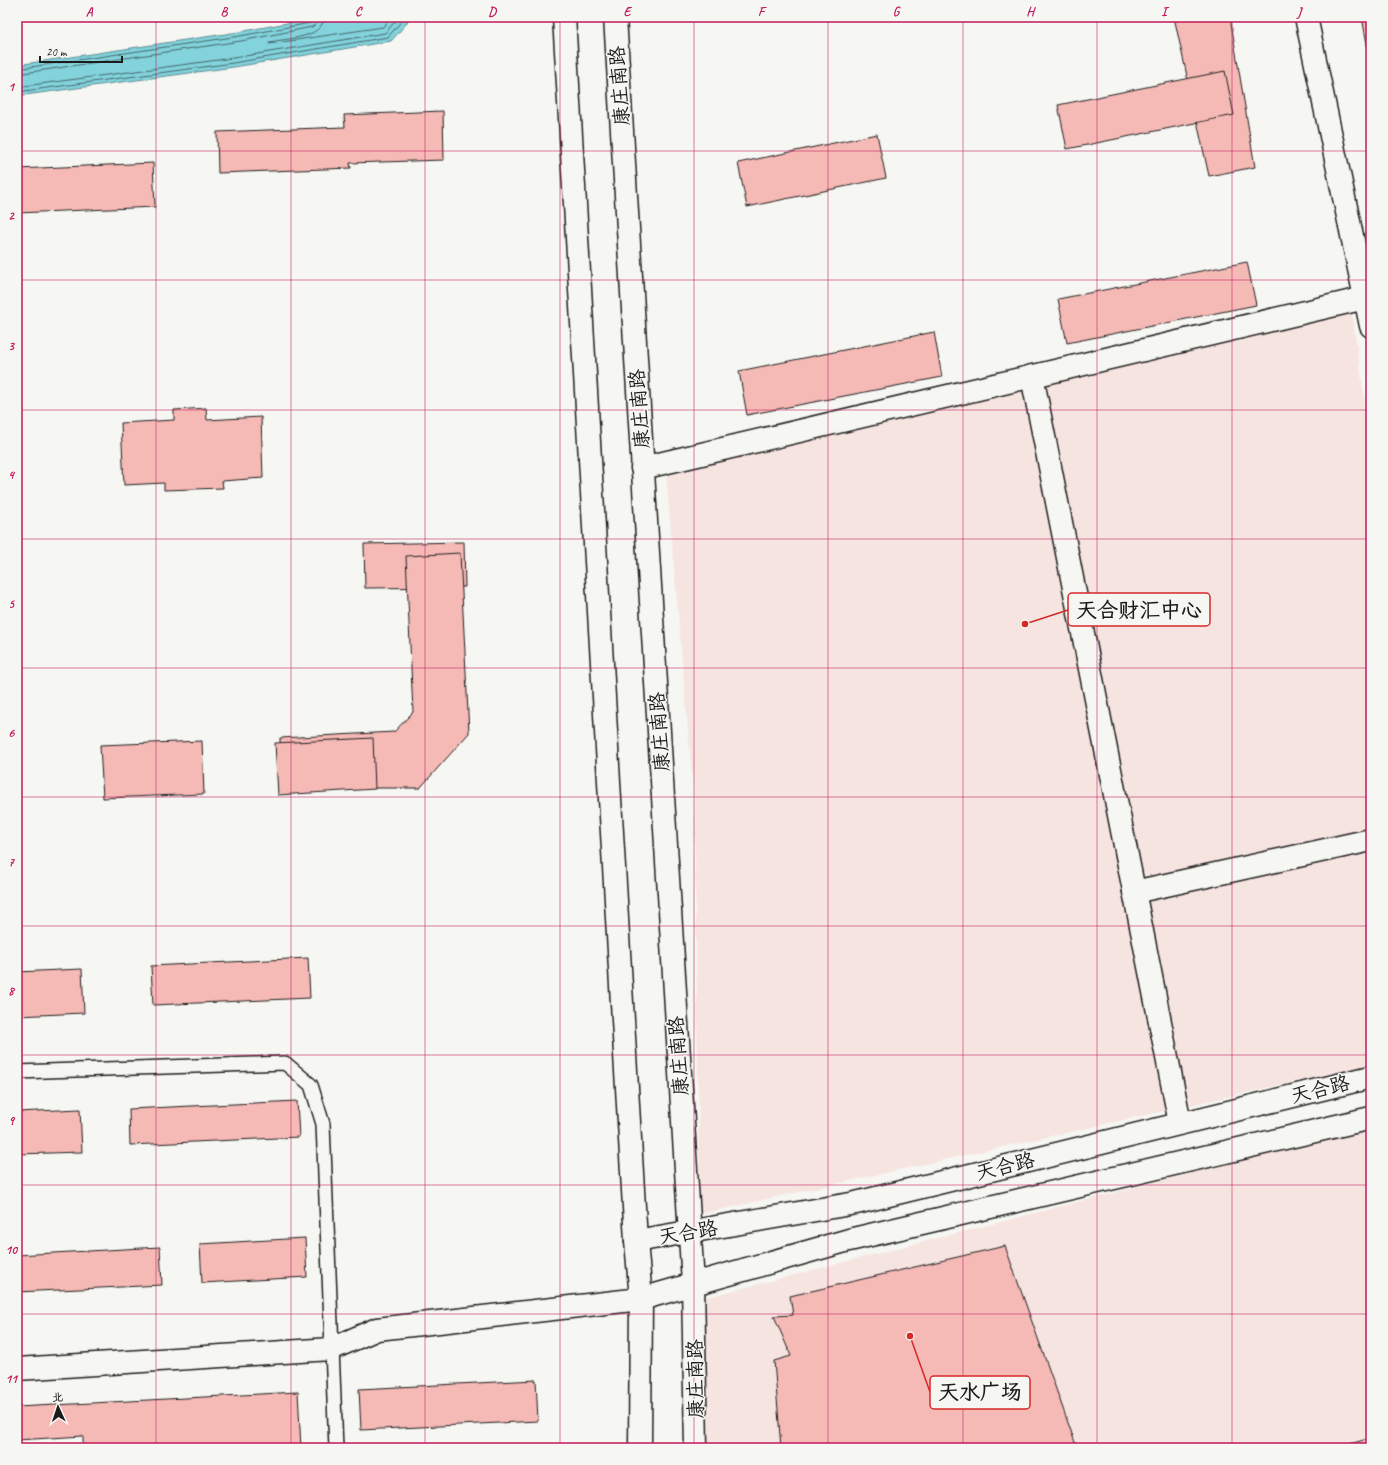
<svg xmlns="http://www.w3.org/2000/svg" width="1388" height="1465" font-family="Caveat,'LXGW WenKai TC',sans-serif">
	<style>
		.built { fill: #f6e4e0 }
		.water { fill: #82d3dc; stroke: #598a8f }
		.lines { fill: none; stroke-linecap: round; stroke-linejoin: round }
		.shore { stroke: #456569; stroke-width: 1 }
		.building { fill: #f6bab6; stroke: #1c1c1c }
		.lane-casing { stroke: #1c1c1c; stroke-width: 16 }
		.street-casing { stroke: #1c1c1c; stroke-width: 25 }
		.secondary-casing { stroke: #1c1c1c; stroke-width: 25 }
		.lane { stroke: #f6f6f2; stroke-width: 13 }
		.street { stroke: #f6f6f2; stroke-width: 22 }
		.secondary { stroke: #f6f6f2; stroke-width: 22 }
		.grid { fill: none; stroke: #c2185b; stroke-width: 1; stroke-opacity: 0.55 }
		.labels { text-anchor: middle; stroke-width: 3; stroke-linejoin: round; paint-order: stroke }
		.street-label { font-size: 20px; fill: #1c1c1c; stroke: #f6f6f2 }
		.leader { fill: none; stroke: #d62828; stroke-width: 1.5 }
		.callout-dot { fill: #d62828; stroke: #f6f6f2; stroke-width: 1.5 }
		.callout { fill: #f6f6f2; stroke: #d62828; stroke-width: 1.5 }
		.callout-label { font-size: 21px; text-anchor: middle; font-weight: bold; fill: #1c1c1c }
		.neatline { fill: none; stroke: #c2185b; stroke-width: 1.5 }
		.grid-label { font-size: 13px; text-anchor: middle; font-weight: bold; fill: #c2185b }
	</style>
	<rect width="100%" height="100%" fill="#f6f6f2"/>
	<filter id="ink" filterUnits="userSpaceOnUse"><feTurbulence type="fractalNoise" baseFrequency=".025" numOctaves="2"/><feDisplacementMap in="SourceGraphic" scale="8" xChannelSelector="R" yChannelSelector="G"/><feConvolveMatrix kernelMatrix="1 2 1 2 8 2 1 2 1" color-interpolation-filters="sRGB"/></filter>
	<g filter="url(#ink)">
		<g class="built">
			<path d="M1349 294 1371 441V1065L700 1214 694 797 664 450Z"/>
			<path d="M1371 1127V1448H703L700 1299Z"/>
		</g>
		<path class="water" d="M319 17H410L406 24 391 41 234 67 17 96V65L239 32Z"/>
		<g class="lines">
			<g class="shore">
				<path d="M324 17C323 39 287 38 270 42L269 44 383 27 392 17"/>
				<path d="M17 69 240 36 310 23 313 21V17"/>
				<path d="M17 74 241 41 312 27 317 23 318 17"/>
				<path d="M17 87 233 58 385 33 399 17"/>
				<path d="M17 92 233 63 388 37 405 17"/>
			</g>
		</g>
		<g class="building">
			<path d="M1174 17H1230L1255 167 1209 176Z"/>
			<path d="M1362 17H1371V66Z"/>
			<path d="M1225 71 1234 115 1067 149 1058 105Z"/>
			<path d="M443 111 444 160 350 163 351 168 218 173 217 132 345 127 344 115Z"/>
			<path d="M877 134 886 178 747 207 738 163Z"/>
			<path d="M153 163 155 207 17 213V169Z"/>
			<path d="M1247 262 1256 305 1067 343 1058 299Z"/>
			<path d="M934 332 942 377 747 415 739 371Z"/>
			<path d="M206 408 207 420 261 417 263 478 222 481 223 488 164 490V483L124 485 121 423 174 420V410Z"/>
			<path d="M464 542 465 587 365 588 364 544Z"/>
			<path d="M460 553 469 733 420 788H281L280 738 394 732 413 712 406 556Z"/>
			<path d="M373 738 375 789 278 795 275 743Z"/>
			<path d="M202 741 204 794 103 798 100 745Z"/>
			<path d="M308 958 310 998 153 1005 151 966Z"/>
			<path d="M82 969 84 1013 17 1016V972Z"/>
			<path d="M297 1101 299 1137 130 1145 129 1109Z"/>
			<path d="M80 1109 82 1152 17 1154V1112Z"/>
			<path d="M305 1238 307 1277 202 1283 200 1244Z"/>
			<path d="M1005 1246 1077 1448H781L774 1361 791 1356 774 1316 793 1315 790 1296Z"/>
			<path d="M160 1247 162 1285 17 1292V1255Z"/>
			<path d="M536 1380 538 1421 361 1430 359 1389Z"/>
			<path d="M298 1392 301 1448H83V1436L17 1440V1407Z"/>
			<path d="M1371 1438V1448H1335Z"/>
		</g>
		<g class="lines">
			<g class="lane-casing">
				<path id="lane" d="M17 1072 285 1063 311 1085 323 1124 336 1448"/>
			</g>
			<g class="street-casing">
				<g id="street">
					<path d="M1306 17 1371 326"/>
					<path d="M1032 376 1180 1123"/>
					<path d="M642 468 1365 298"/>
					<path d="M1134 892 1371 840"/>
					<path d="M636 1241 856 1203 1371 1077"/>
					<path d="M17 1369 331 1349 377 1329 641 1299 849 1240 1371 1118"/>
				</g>
			</g>
			<g class="secondary-casing">
				<g id="secondary">
					<path d="M564 17 636 1241 641 1299 640 1448"/>
					<path d="M615 17 693 1284 696 1448"/>
				</g>
			</g>
			<use href="#lane" class="lane"/>
			<use href="#street" class="street"/>
			<use href="#secondary" class="secondary"/>
		</g>
	</g>
	<path class="grid" d="M156 17V1448M291 17V1448M425 17V1448M560 17V1448M694 17V1448M828 17V1448M963 17V1448M1097 17V1448M1232 17V1448M17 151H1371M17 280H1371M17 410H1371M17 539H1371M17 668H1371M17 797H1371M17 926H1371M17 1055H1371M17 1185H1371M17 1314H1371"/>
	<g class="labels">
		<g class="street-label">
			<text transform="translate(619 86) rotate(-94)" y="7">康庄南路</text>
			<text transform="translate(639 409) rotate(-94)" y="7">康庄南路</text>
			<text transform="translate(659 732) rotate(-94)" y="7">康庄南路</text>
			<text transform="translate(678 1056) rotate(-94)" y="7">康庄南路</text>
			<text transform="translate(1320 1089) rotate(-14)" y="7">天合路</text>
			<text transform="translate(1005 1166) rotate(-14)" y="7">天合路</text>
			<text transform="translate(688 1232) rotate(-10)" y="7">天合路</text>
			<text transform="translate(695 1379) rotate(-91)" y="7">康庄南路</text>
		</g>
	</g>
	<path class="leader" d="M1025 624L1068 610M910 1336L930 1392"/>
	<g class="callout-dot">
		<circle cx="1025" cy="624" r="4"/>
		<circle cx="910" cy="1336" r="4"/>
	</g>
	<g class="callout">
		<rect x="1068" y="593" width="142" height="33" rx="4"/>
		<rect x="930" y="1376" width="100" height="33" rx="4"/>
	</g>
	<g class="callout-label">
		<text x="1139" y="617">天合财汇中心</text>
		<text x="980" y="1399">天水广场</text>
	</g>
	<rect width="1388" height="1465" fill="none" stroke="#f6f6f2" stroke-width="44"/>
	<g transform="translate(58 1407) rotate(357)" stroke="#f6f6f2" stroke-width="3" paint-order="stroke">
	<path d="M0-3L7 15L0 10L-7 15Z" fill="#1c1c1c"/>
	<text y="-6" font-size="11" font-weight="bold" text-anchor="middle" fill="#1c1c1c">北</text>
	</g>
	<path d="M40 56v6h82v-6" fill="none" stroke="#1c1c1c" stroke-width="2"/>
	<text x="46" y="56" font-size="12" fill="#1c1c1c" stroke="#f6f6f2" stroke-width="3" paint-order="stroke">20 m</text>
	<rect x="22" y="22" width="1344" height="1421" class="neatline"/>
	<g class="grid-label">
		<text x="89" y="16">A</text>
		<text x="224" y="16">B</text>
		<text x="358" y="16">C</text>
		<text x="492" y="16">D</text>
		<text x="627" y="16">E</text>
		<text x="761" y="16">F</text>
		<text x="896" y="16">G</text>
		<text x="1030" y="16">H</text>
		<text x="1164" y="16">I</text>
		<text x="1299" y="16">J</text>
		<text x="11" y="91">1</text>
		<text x="11" y="220">2</text>
		<text x="11" y="350">3</text>
		<text x="11" y="479">4</text>
		<text x="11" y="608">5</text>
		<text x="11" y="737">6</text>
		<text x="11" y="866">7</text>
		<text x="11" y="995">8</text>
		<text x="11" y="1125">9</text>
		<text x="11" y="1254">10</text>
		<text x="11" y="1383">11</text>
	</g>
</svg>
